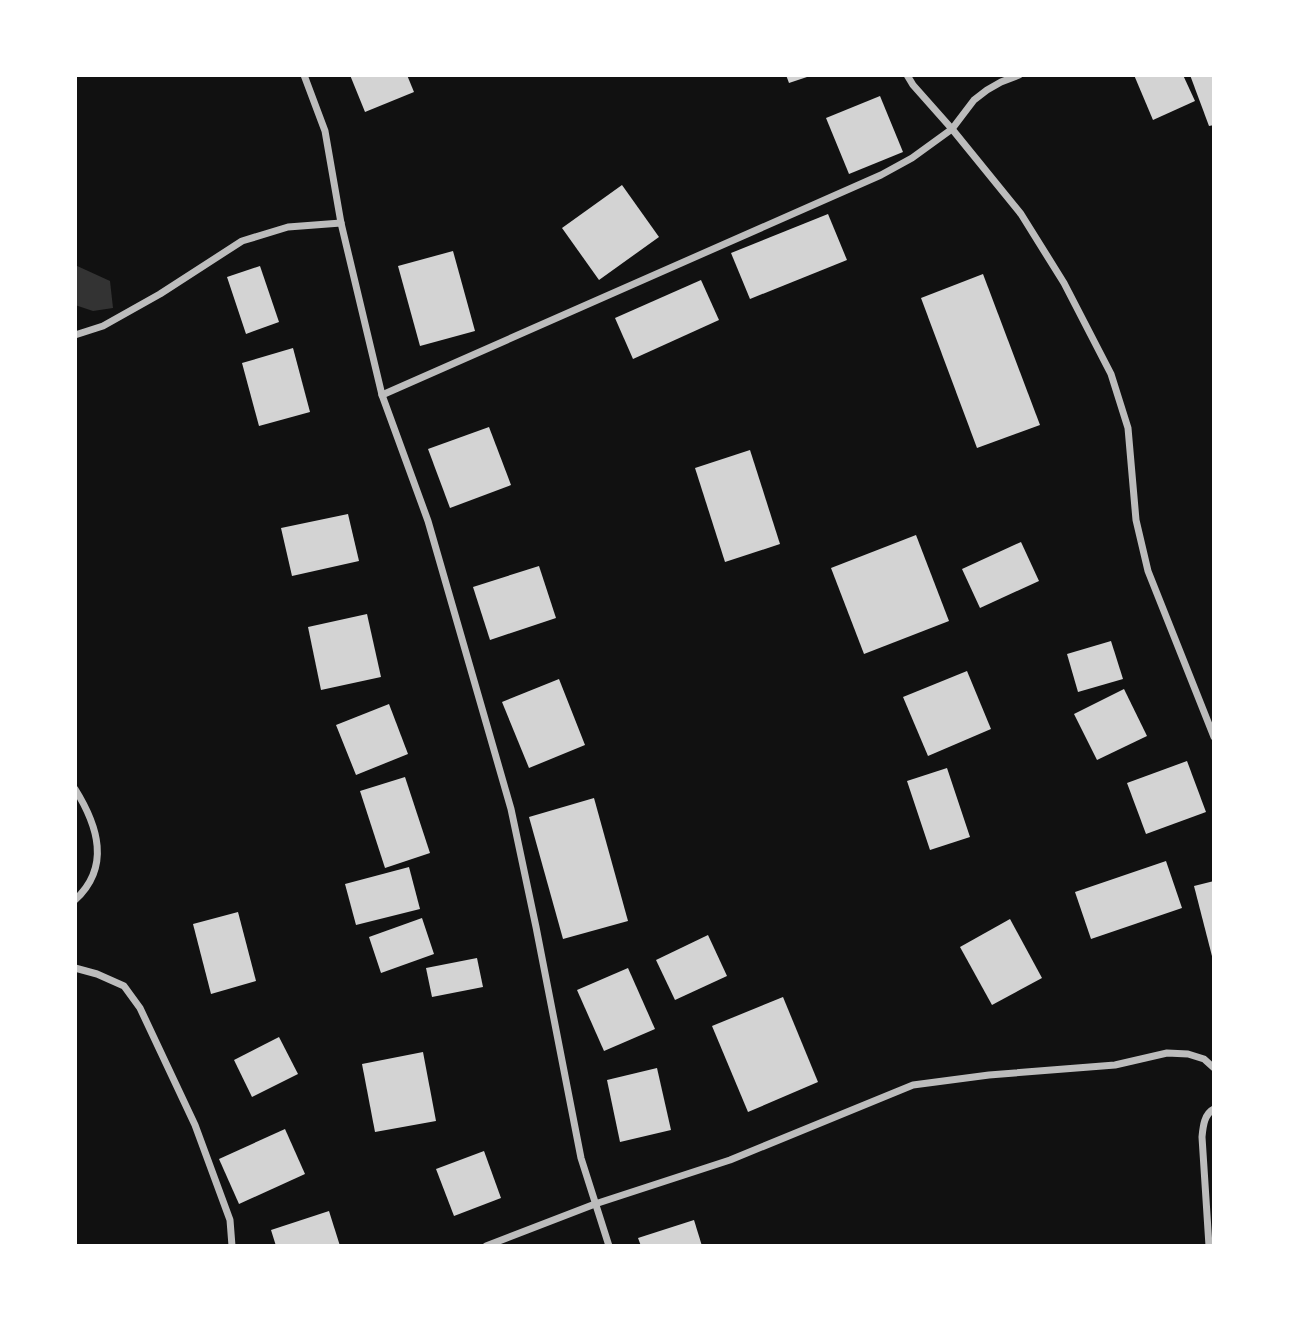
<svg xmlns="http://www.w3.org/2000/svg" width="1289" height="1321" font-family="'Open Sans',sans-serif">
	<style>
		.water { fill: #333 }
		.building { fill: #d3d3d3 }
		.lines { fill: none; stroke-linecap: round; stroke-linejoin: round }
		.minor { stroke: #bcbcbc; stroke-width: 7 }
	</style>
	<rect width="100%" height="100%" fill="#111"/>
	<path class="water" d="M75 265 110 281 113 308 93 311 75 305Z"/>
	<g class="building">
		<path d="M350 75H407L414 92 365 112Z"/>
		<path d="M786 75H810V76L789 83Z"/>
		<path d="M1134 75H1183L1195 101 1153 120Z"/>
		<path d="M1190 75H1214V125L1209 126Z"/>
		<path d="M880 96 903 152 849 174 826 118Z"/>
		<path d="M622 185 659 237 599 280 562 228Z"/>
		<path d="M828 214 847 260 750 299 731 253Z"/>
		<path d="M453 251 475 331 420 346 398 266Z"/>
		<path d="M260 266 279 322 246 334 227 277Z"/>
		<path d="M983 274 1040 425 977 448 921 298Z"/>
		<path d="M701 280 719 320 633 359 615 318Z"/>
		<path d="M293 348 310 412 259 426 242 363Z"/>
		<path d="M489 427 511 485 450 508 428 449Z"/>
		<path d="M750 450 780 544 725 562 695 468Z"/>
		<path d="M348 514 359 561 292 576 281 528Z"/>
		<path d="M916 535 949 621 864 654 831 568Z"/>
		<path d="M1021 542 1039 581 980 608 962 569Z"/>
		<path d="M539 566 556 618 490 640 473 587Z"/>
		<path d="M367 614 381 677 321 690 308 627Z"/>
		<path d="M1111 641 1123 679 1078 692 1067 654Z"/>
		<path d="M967 671 991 729 928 756 903 697Z"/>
		<path d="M559 679 585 745 529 768 502 702Z"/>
		<path d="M1124 689 1147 736 1097 760 1074 714Z"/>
		<path d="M389 704 408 754 356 775 336 725Z"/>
		<path d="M1187 761 1206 812 1146 834 1127 783Z"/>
		<path d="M947 768 970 837 930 850 907 781Z"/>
		<path d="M405 777 430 853 385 868 360 791Z"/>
		<path d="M594 798 628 921 563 939 529 817Z"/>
		<path d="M1166 861 1182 908 1091 939 1075 892Z"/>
		<path d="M409 867 420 909 356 925 345 884Z"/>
		<path d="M1214 881V960H1213L1194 886Z"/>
		<path d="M238 912 256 981 211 994 193 924Z"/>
		<path d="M422 918 434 954 381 973 369 937Z"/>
		<path d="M1010 919 1042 978 992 1005 960 947Z"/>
		<path d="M708 935 727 976 675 1000 656 960Z"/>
		<path d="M477 958 483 987 432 997 426 968Z"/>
		<path d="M628 968 655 1029 604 1051 577 990Z"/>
		<path d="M783 997 818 1082 748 1112 712 1026Z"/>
		<path d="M279 1037 298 1074 252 1097 234 1060Z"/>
		<path d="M423 1052 436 1121 375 1132 362 1064Z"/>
		<path d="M657 1068 671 1130 620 1142 607 1080Z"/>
		<path d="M285 1129 305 1174 239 1204 219 1159Z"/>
		<path d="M484 1151 501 1198 454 1216 436 1169Z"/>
		<path d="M329 1211 340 1246H276L271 1230Z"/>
		<path d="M694 1220 702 1246H641L638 1238Z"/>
	</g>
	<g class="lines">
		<g class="minor">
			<path d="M304 75 325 131 341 223 382 395 428 521 511 809 536 927 581 1158 609 1246"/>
			<path d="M907 75 913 85 952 129 1021 214 1064 283 1111 374 1128 428 1136 520 1148 571 1214 737"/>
			<path d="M75 335 103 326 160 294 242 241 288 227 341 223"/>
			<path d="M382 395 881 175 912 158 952 129 974 100 987 90 1001 82 1019 75"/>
			<path d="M75 789C98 826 111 867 75 900"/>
			<path d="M75 968 97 974 124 986 140 1008 195 1125 230 1220 232 1246"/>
			<path d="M486 1246 595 1204 730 1160 913 1085 989 1075 1115 1065 1167 1053 1188 1054 1204 1059 1214 1068"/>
			<path d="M1209 1246 1202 1137C1203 1127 1204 1114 1214 1109"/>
		</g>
	</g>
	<rect width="1289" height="1321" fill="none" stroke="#ffffff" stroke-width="154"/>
</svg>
